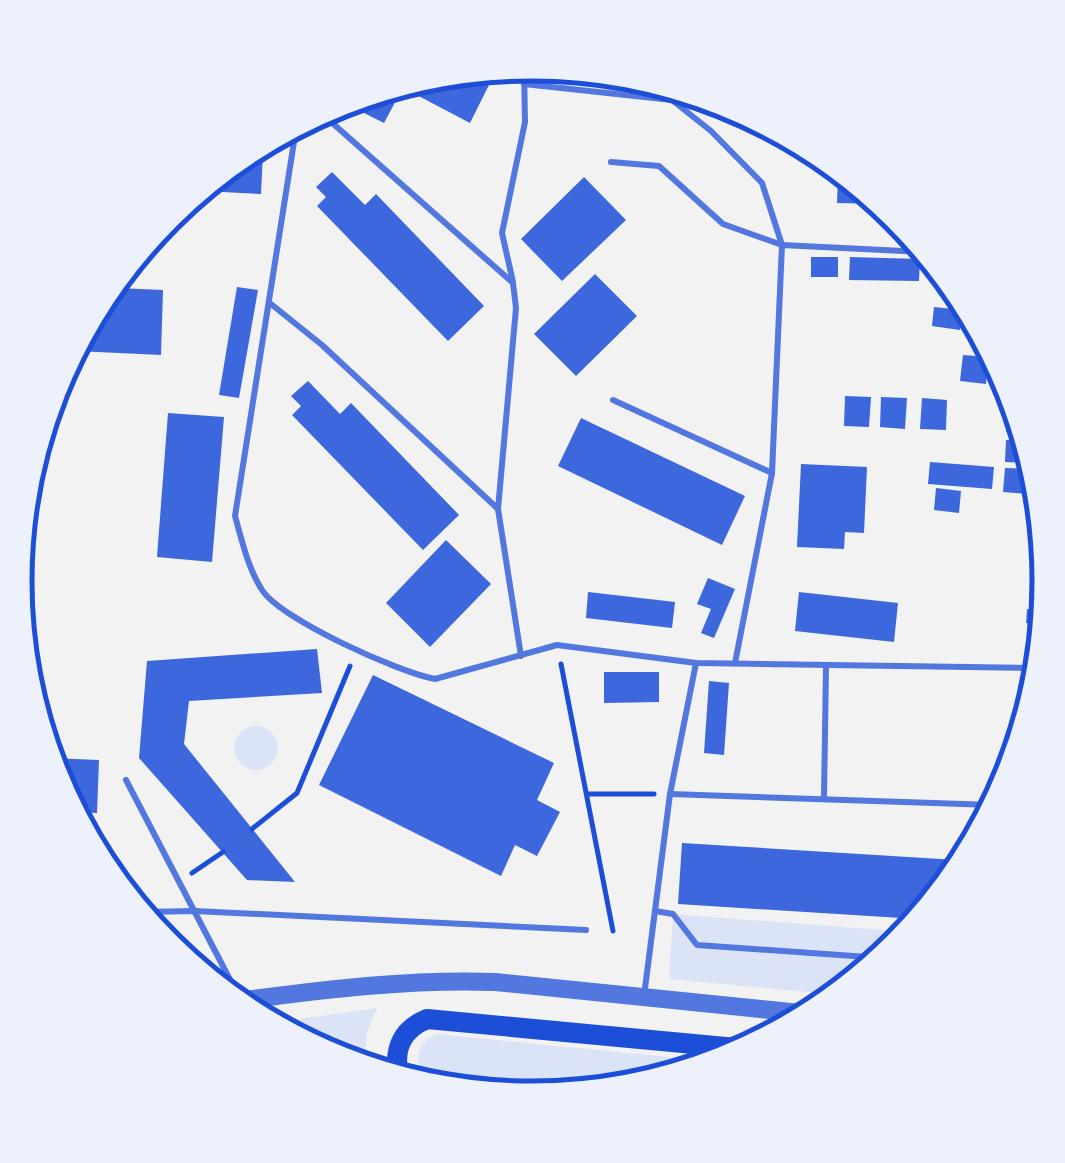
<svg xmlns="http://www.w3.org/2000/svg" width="1065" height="1163" font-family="'Alegreya Sans',sans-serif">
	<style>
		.green { fill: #dbe4f7 }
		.building { fill: #3d67dc }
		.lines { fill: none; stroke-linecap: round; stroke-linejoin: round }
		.path { stroke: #1d4ed8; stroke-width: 5 }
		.service { stroke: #5277de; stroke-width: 6 }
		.tertiary { stroke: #5277de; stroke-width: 18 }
		.primary { stroke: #1d4ed8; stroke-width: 20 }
		.rim { fill: none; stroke: #1d4ed8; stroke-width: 5 }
	</style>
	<rect width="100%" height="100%" fill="#f2f2f2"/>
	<g class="green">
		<circle cx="256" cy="748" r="22"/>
		<path d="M673 914 908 932 898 948 829 994 669 979Z"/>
		<path d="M377 1008 367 1032 364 1065 334 1059 278 1022Z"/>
		<path d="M437 1034 719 1062 561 1093 478 1088 423 1075C413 1057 418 1042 437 1034Z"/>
	</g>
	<g class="building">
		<path d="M496 71 470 123 411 92 414 88Z"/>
		<path d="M396 91 400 93 384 123 364 113 374 96Z"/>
		<path d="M263 151 261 194 203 191 234 171Z"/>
		<path d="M332 172 365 205 376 194 484 306 448 341 317 206 326 197 316 187Z"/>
		<path d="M838 175 871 198 881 204 837 203Z"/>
		<path d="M584 177 626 220 562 281 521 239Z"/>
		<rect x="811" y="257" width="27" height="20"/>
		<path d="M850 257 920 259 919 281 849 280Z"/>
		<path d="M595 274 637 316 576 376 534 334Z"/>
		<path d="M237 287 258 290 239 398 219 395Z"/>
		<path d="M118 288 163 290 161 355 76 351Z"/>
		<path d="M934 307 962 310 960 330 932 326Z"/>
		<path d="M963 355 988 357 986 384 960 381Z"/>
		<path d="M308 381 340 414 351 403 459 515 423 550 292 415 301 406 291 396Z"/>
		<path d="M845 396 871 397 869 427 844 426Z"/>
		<path d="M881 397 907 398 905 429 880 427Z"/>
		<path d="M922 398 947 400 946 430 920 429Z"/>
		<path d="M1009 407 1016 408 1021 434 1006 432Z"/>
		<path d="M168 413 224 417 212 562 157 557Z"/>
		<path d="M581 418 745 496 722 545 558 466Z"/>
		<path d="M1006 440 1022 441 1026 463 1005 462Z"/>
		<path d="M930 462 994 467 992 489 928 484Z"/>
		<path d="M801 464 867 467 864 533 845 532 844 549 797 547Z"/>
		<path d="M1005 468 1028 469V494L1003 492Z"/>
		<path d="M936 488 961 491 959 513 934 510Z"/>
		<path d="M446 540 491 584 430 647 386 603Z"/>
		<path d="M708 578 735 589 714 638 701 633 711 609 697 604Z"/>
		<path d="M588 592 675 602 672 628 586 618Z"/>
		<path d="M799 592 898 603 894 642 795 631Z"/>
		<path d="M1027 609 1044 610 1042 624 1026 623Z"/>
		<path d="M317 649 322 693 189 701 184 744 295 882 247 880 139 758 147 661Z"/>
		<path d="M604 672H659V702L604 703Z"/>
		<path d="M373 675 554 763 537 800 560 812 537 856 515 845 501 876 319 785Z"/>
		<path d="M709 681 729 683 724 755 704 753Z"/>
		<path d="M50 758 99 760 97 813 76 812 54 779Z"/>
		<path d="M682 843 957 860 917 919 678 904Z"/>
	</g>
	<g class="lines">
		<g class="path">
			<path d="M561 664 613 931"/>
			<path d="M587 794H654"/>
			<path d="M252 829 297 793 350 666"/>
			<path d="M192 873 223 852"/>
		</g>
		<g class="service">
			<path d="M524 84 672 100 711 131 762 183 782 245"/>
			<path d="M321 113 513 283 516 308 498 509 521 656"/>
			<path d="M296 129 235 516C242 541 248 568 262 590 282 620 398 672 435 679L557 645 696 663 1033 668"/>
			<path d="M611 162 659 166 723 224 782 245"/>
			<path d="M513 282 502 233 525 122 524 66"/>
			<path d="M271 304 322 345 497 508"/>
			<path d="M613 400 772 473"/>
			<path d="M735 663 772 473 782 245 923 252"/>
			<path d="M126 780 238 995"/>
			<path d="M670 794 993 805"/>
			<path d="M824 797 826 667"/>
			<path d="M655 911 673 914 697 945 882 958"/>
			<path d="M143 912 195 911 586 930"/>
			<path d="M644 996 670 794 696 663"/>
		</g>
		<path class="tertiary" d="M245 1000C329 989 411 979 495 982L800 1013"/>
		<path class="primary" d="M398 1072C394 1047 403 1029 427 1019L747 1049"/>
	</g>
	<path d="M0 0H1065V1163H0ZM32 581a500 500 0 1 1 1000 0a500 500 0 1 1-1000 0Z" fill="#edf1fc" fill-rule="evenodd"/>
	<path class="rim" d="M32 581a500 500 0 1 1 1000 0a500 500 0 1 1-1000 0Z"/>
</svg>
